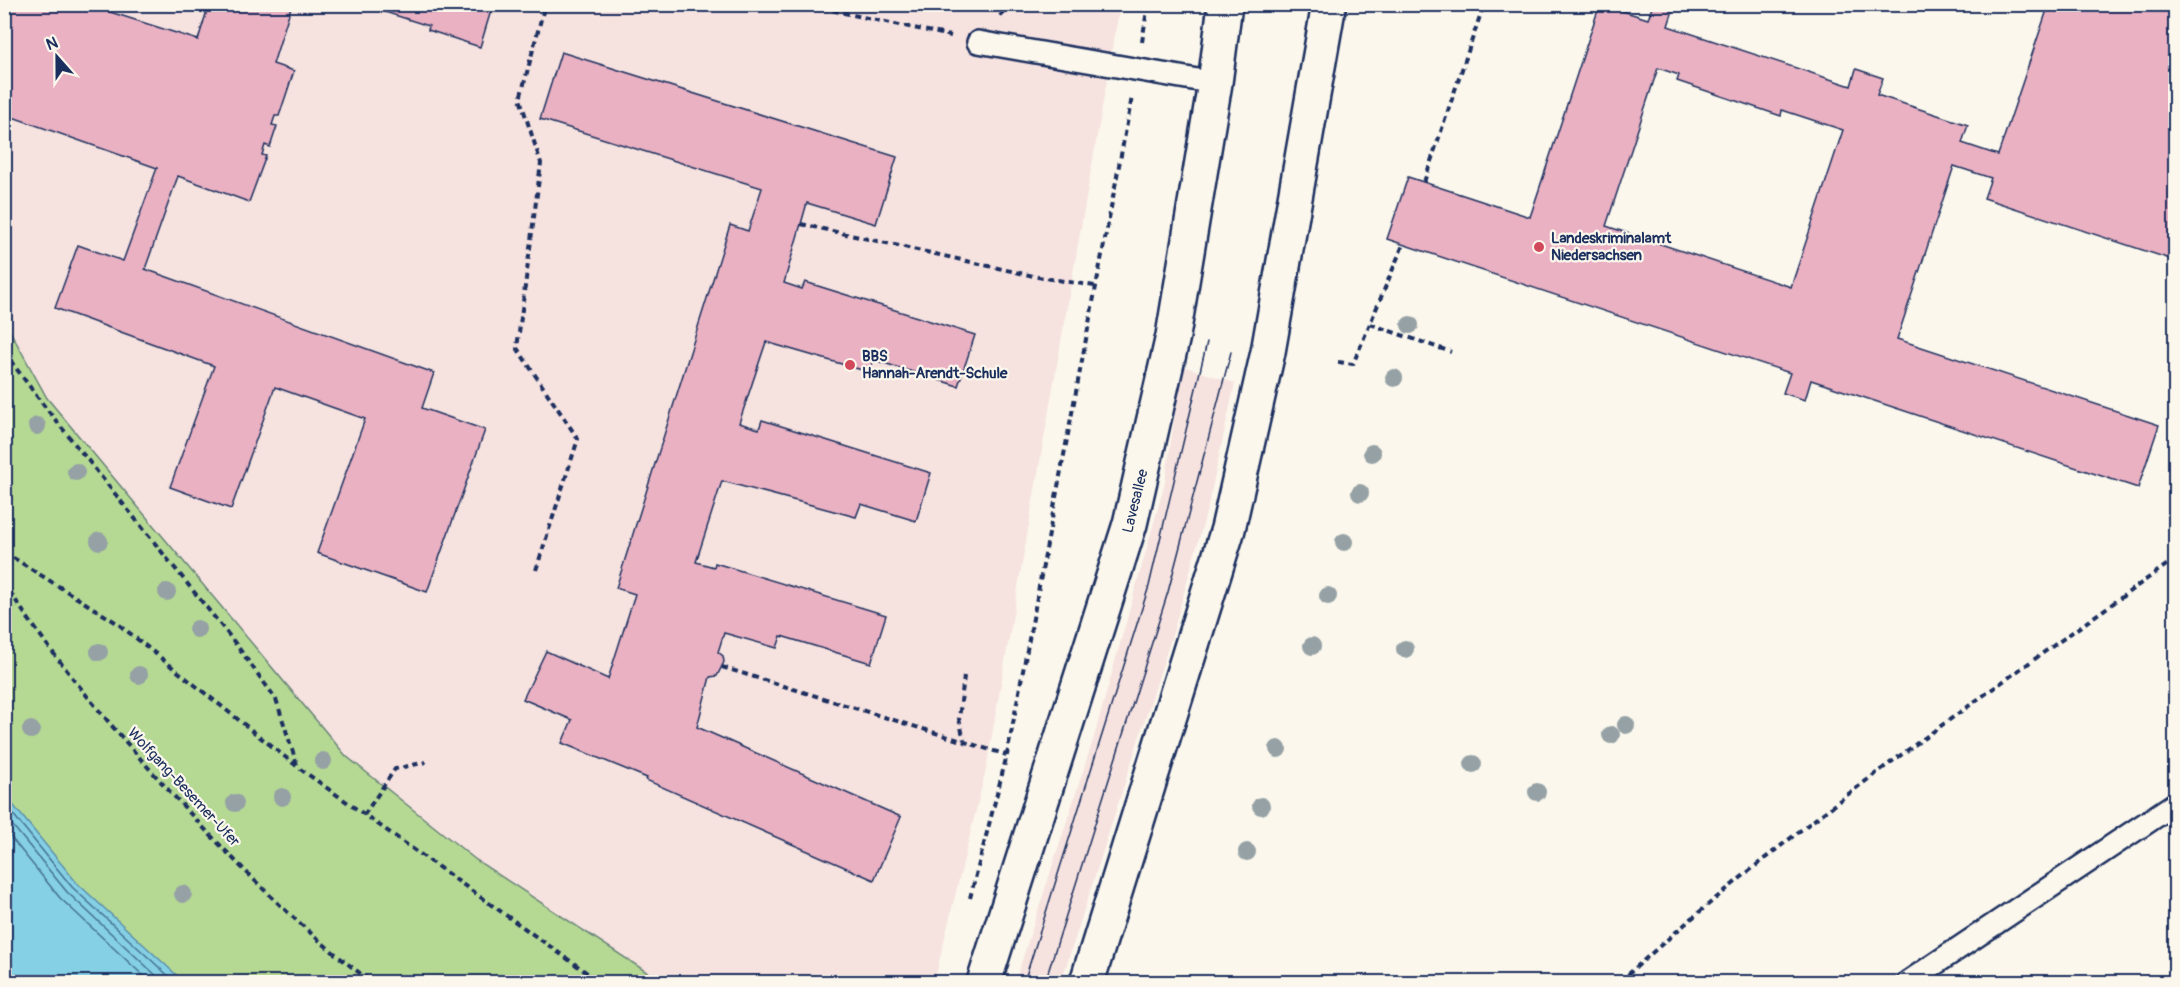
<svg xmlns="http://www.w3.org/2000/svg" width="2180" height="987" font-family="Pangolin,sans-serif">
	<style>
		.built { fill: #f6e2df }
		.green { fill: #b5d993; stroke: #688478; stroke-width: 1.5 }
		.water { fill: #85d0e4; stroke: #5b90ae; stroke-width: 1.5 }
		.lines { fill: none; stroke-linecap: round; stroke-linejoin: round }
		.shore { stroke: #456f94; stroke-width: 1.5 }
		.building { fill: #eab1c2; stroke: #1b2f5e; stroke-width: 1.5; fill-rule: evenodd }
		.lane-casing { stroke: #1b2f5e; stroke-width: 26 }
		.secondary-casing { stroke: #1b2f5e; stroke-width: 38 }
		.path { stroke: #1b2f5e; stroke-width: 4; stroke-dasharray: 6 4.5; stroke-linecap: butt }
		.lane { stroke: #fbf7ec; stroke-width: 21 }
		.secondary { stroke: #fbf7ec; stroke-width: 33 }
		.tram { stroke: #1b2f5e; stroke-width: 1.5 }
		.tree { fill: #95a1a5 }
		.poi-dot { fill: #d1495b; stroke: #fbf7ec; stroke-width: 2 }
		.labels { text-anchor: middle; stroke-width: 4.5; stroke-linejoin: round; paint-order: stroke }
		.poi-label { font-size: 15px; font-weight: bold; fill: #1b2f5e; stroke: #fbf7ec; text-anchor: start }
		.street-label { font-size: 15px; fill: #1b2f5e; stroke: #fbf7ec }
	</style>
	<rect width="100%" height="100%" fill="#fbf7ec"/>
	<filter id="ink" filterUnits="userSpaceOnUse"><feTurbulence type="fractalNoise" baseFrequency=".0167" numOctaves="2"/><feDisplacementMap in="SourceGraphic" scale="12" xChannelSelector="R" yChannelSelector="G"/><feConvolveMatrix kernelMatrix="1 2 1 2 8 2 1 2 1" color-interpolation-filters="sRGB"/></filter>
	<g filter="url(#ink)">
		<g class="built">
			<path d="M4 5H1120L986 769 934 982H662L476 860 346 756 47 398 5 320Z"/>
			<path d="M1182 366 1235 383 1208 506 1174 629 1061 982H1015L1094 737 1165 483Z"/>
		</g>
		<path class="green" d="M4 320 47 398 346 756 476 860 662 982H5Z"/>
		<path class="water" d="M4 794 77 883 184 982H5Z"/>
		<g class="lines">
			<g class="shore">
				<path d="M4 803 72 887 175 982"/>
				<path d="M4 815 67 892 163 982"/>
				<path d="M4 829 60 898 150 982"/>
			</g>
		</g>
		<g class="building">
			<path d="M4 4H85L198 40 209 4H292L273 64 294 71 279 116H275L272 125 277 126 270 147 265 145 262 155 266 156 249 202 178 176 145 269 434 373 422 408 485 430 427 592 317 553 365 419 275 387 231 509 170 487 214 366 55 308 78 245 123 261 157 168 4 114Z"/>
			<path d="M360 4H493L480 47 428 30 429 26Z"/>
			<path d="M1600 4 1648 19 1653 4H1675L1668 26 1851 86 1856 69 1883 78 1877 95 1968 125 1962 143 1998 155 2049 4H2176V261L1984 198 1991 178 1954 166 1897 339 2159 425 2138 488 1811 380 1805 400 1783 393 1790 373 1387 239 1408 177 1530 217ZM1658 68 1679 75 1677 81 1781 116 1782 110 1843 130 1791 287 1606 226Z"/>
			<path d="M561 52 897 157 876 224 807 203 784 283 802 289 805 282 975 335 958 386 874 360 869 372 766 342 739 423 759 429 762 420 931 473 916 521 861 504 856 517 722 481 696 562 714 567 715 563 886 615 871 663 781 636 777 648 724 633 718 652 723 656 724 662 717 676 710 677 697 727 901 817 874 880 646 780 647 778 562 743 572 720 523 699 546 651 608 679 635 594 616 588 730 225 748 231 762 188 540 119Z"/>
		</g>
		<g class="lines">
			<g class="lane-casing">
				<g id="lane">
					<path d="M978 42 1215 83"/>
					<path d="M1908 982 2176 803"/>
				</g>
			</g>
			<g class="secondary-casing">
				<g id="secondary">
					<path d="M984 982 1130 524 1173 336 1215 83 1225 4"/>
					<path d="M1087 982 1228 529 1268 352 1329 4"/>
				</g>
			</g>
			<g class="path">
				<path d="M802 4 951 36"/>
				<path d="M1000 16 1010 4"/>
				<path d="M1142 42 1148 4"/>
				<path d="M1424 182 1484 4"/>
				<path d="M801 224 1038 277 1095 286"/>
				<path d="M1370 324 1451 352"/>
				<path d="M4 352 45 407 232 639 276 699 298 768"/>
				<path d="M1338 362 1353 364 1403 245"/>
				<path d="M4 552 117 623 299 768 600 982"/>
				<path d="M536 570 578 439 517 348 541 163 520 99 545 4"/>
				<path d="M4 583C61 670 128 747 199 823 253 880 308 936 372 982"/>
				<path d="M722 667 1007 755"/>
				<path d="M964 676 959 719 964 740"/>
				<path d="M364 815 395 769 426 762"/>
				<path d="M970 898 1007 755 1132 97"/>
				<path d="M1620 982C1791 824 1987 695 2176 558"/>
			</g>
			<use href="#lane" class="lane"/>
			<use href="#secondary" class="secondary"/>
			<g class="tram">
				<path d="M1024 982 1149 586 1207 342"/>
				<path d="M1045 982 1168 592 1231 352"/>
			</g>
		</g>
		<g class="tree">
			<circle cx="1410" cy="325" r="9"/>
			<circle cx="1394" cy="378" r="9"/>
			<circle cx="37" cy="426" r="9"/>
			<circle cx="1372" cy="453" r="9"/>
			<circle cx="76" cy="472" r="9"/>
			<circle cx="1360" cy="493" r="9"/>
			<circle cx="99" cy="541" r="9"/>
			<circle cx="1344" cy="542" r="9"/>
			<circle cx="167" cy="592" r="9"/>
			<circle cx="1328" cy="596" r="9"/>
			<circle cx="197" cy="629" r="9"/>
			<circle cx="1312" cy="646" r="9"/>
			<circle cx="1405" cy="649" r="9"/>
			<circle cx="99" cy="652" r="9"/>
			<circle cx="139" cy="675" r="9"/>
			<circle cx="1626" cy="725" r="9"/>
			<circle cx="31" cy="730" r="9"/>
			<circle cx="1611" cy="735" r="9"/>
			<circle cx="1278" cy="749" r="9"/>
			<circle cx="323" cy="761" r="9"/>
			<circle cx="1473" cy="764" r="9"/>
			<circle cx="1537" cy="792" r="9"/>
			<circle cx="282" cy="797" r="9"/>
			<circle cx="235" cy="803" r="9"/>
			<circle cx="1261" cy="806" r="9"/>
			<circle cx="1247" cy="852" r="9"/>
			<circle cx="183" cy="894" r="9"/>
		</g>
	</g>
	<g class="poi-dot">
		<circle cx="1539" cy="247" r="6"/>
		<circle cx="850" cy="365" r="6"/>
	</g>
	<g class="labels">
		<g class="poi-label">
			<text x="1551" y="243">Landeskriminalamt<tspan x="1551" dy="17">Niedersachsen</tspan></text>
			<text x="862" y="361">BBS<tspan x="862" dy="17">Hannah-Arendt-Schule</tspan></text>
		</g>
		<g class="street-label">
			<text transform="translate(1135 501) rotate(-76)" y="5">Lavesallee</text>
			<text transform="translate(184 787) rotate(47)" y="5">Wolfgang-Besemer-Ufer</text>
		</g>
	</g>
	<rect width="2180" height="987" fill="none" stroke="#fbf7ec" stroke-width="24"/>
	<rect x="12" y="12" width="2156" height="963" fill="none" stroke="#1b2f5e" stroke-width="2" filter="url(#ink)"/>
	<g transform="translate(57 57) rotate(339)" stroke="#fbf7ec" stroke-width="4.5" paint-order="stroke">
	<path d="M0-4.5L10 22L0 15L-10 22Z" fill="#1b2f5e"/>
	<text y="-9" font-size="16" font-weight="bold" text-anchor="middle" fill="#1b2f5e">N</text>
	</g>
</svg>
